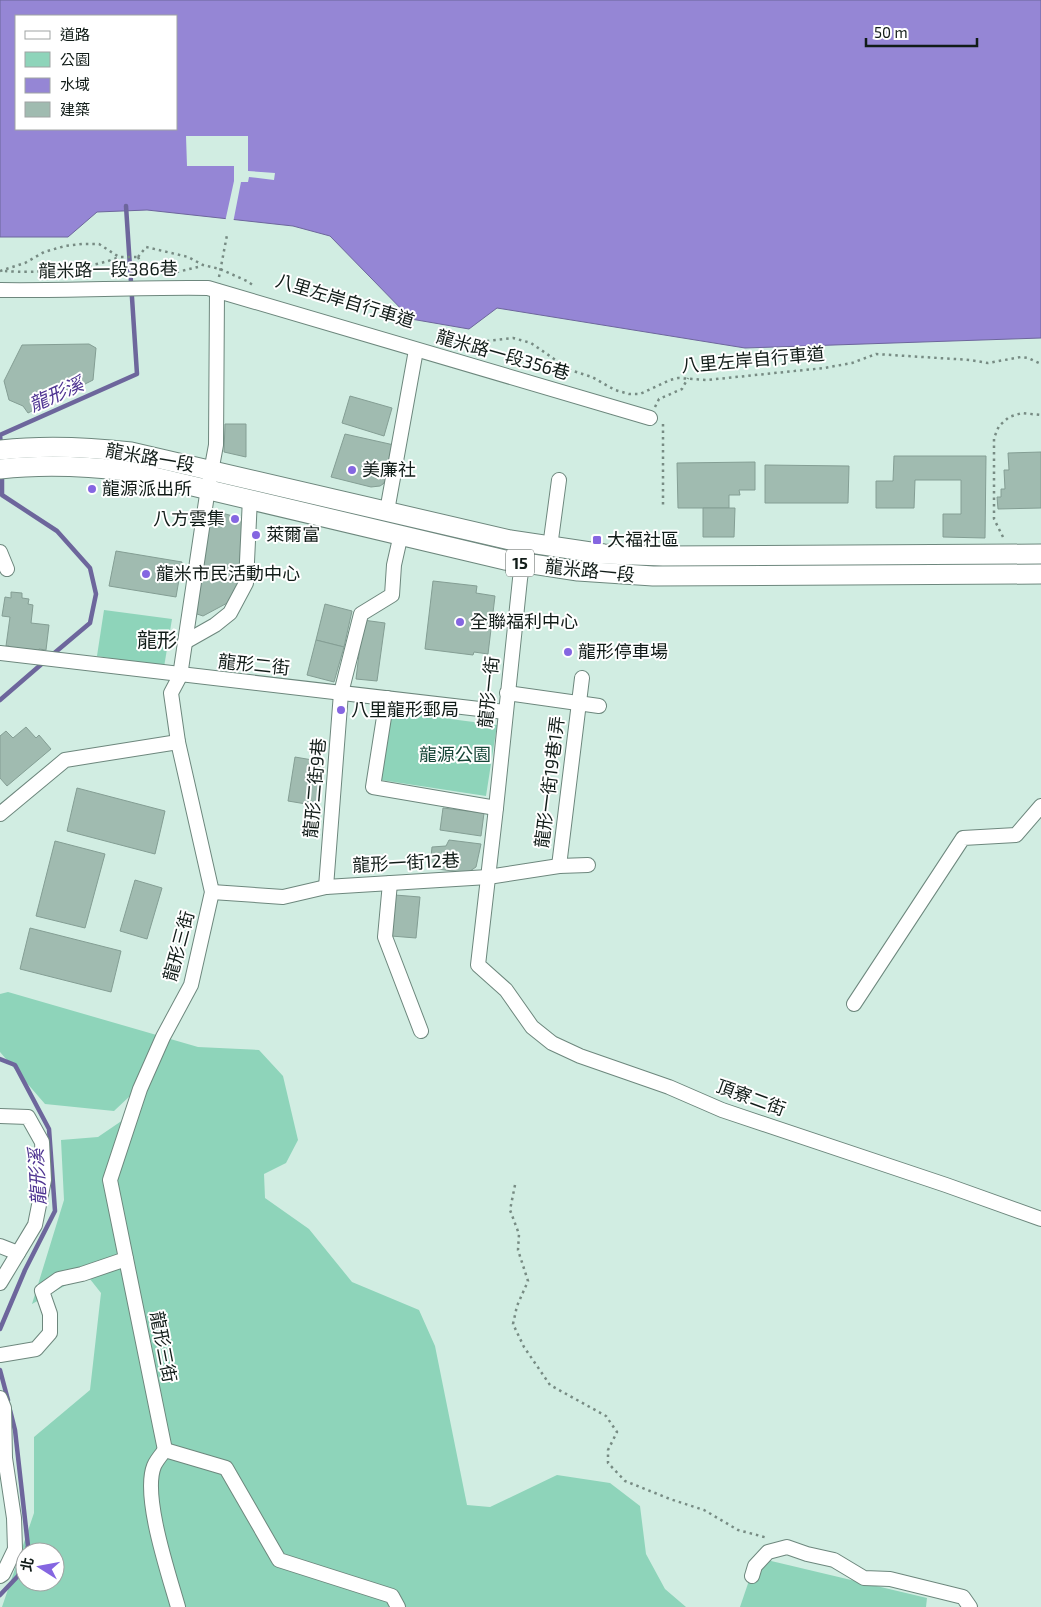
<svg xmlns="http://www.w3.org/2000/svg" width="1041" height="1607" font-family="'Exo 2','Noto Sans TC',sans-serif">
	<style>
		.green { fill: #8ed4ba; fill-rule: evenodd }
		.water { fill: #9586d5; stroke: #6d669c; fill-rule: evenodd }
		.pier { fill: #d1ede2 }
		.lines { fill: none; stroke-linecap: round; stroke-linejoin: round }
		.stream { stroke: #6d669c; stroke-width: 4.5 }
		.building { fill: #a0bbb0; stroke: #849e94 }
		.minor-casing { stroke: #6d877d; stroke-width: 16 }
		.major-casing { stroke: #6d877d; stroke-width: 21 }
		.path { stroke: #778b83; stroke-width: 2.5; stroke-dasharray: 2.5 4; stroke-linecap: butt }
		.minor { stroke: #fff; stroke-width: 14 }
		.major { stroke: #fff; stroke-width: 19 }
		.poi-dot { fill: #8566e1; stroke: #fff; stroke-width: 2 }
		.labels { text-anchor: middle; stroke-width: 4; stroke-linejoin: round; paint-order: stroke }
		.shield { fill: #fff; stroke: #58605d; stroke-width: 1 }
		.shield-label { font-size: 16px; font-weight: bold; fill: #111c18 }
		.street-label { font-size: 18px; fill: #111c18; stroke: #fff }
		.poi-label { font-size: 18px; fill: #111c18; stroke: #fff; text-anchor: start }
		.park-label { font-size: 18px; fill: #164637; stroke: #fff }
		.water-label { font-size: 19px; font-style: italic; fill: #4f3592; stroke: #fff }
		.quarter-label { font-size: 20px; fill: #111c18; stroke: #fff }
	</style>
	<rect width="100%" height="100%" fill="#d1ede2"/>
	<g class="green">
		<path d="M104 610 172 619 164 667 97 656Z"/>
		<path d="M388 711 497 725 486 796 381 780Z"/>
		<path d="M8 992 198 1047 259 1050 283 1076 298 1140 286 1163 264 1174 265 1198 309 1229 352 1282 419 1310 435 1346 467 1505 490 1507 557 1475 610 1483 640 1506 646 1554 665 1589 686 1607H2L34 1513V1437L90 1390 101 1293 86 1274 32 1304 64 1200 61 1140 98 1137 142 1107 148 1079 114 1111 45 1104 0 1052V994ZM25 1552H55V1582H25Z"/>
		<path d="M767 1560 927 1598 926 1607H740L755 1563Z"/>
	</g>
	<path class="water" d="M0 0H1041V338L745 348 497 308 469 329 411 319 330 236 293 226 147 210 97 212 68 237H0ZM16 16H176V129H16Z"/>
	<path class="pier" d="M186 136H248V171L275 173 274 180 249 177 248 182H241L233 223 225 222 234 181V166H187Z"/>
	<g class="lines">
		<g class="stream">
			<path d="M1 446 0 435 137 374 126 206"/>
			<path d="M2 474V495L57 531 90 568 96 594 90 623 52 655"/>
			<path d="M0 700 44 662"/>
			<path d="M0 1059 15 1065 49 1129 55 1211 25 1270 0 1329"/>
			<path d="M0 1370 8 1400"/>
			<path d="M10 1410 15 1430 28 1546 26 1552"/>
			<path d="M0 1595 18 1576 25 1555"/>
		</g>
	</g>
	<g class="building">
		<path d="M89 344 96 348 93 380 28 413 23 406 9 400 4 381 22 345Z"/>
		<path d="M350 396 392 408 384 436 342 423Z"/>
		<path d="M225 424H246V457L224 452Z"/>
		<path d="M345 434 394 445 386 480 383 484 380 486 371 487 331 477Z"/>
		<path d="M1041 452V508L998 509 997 497H1001V489H1005L1004 470H1009L1008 453Z"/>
		<path d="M894 456H986L985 538 943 537V514H961V480H915L914 508H876V481H893Z"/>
		<path d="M755 462V490H739L740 495H729V508H678L677 463Z"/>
		<path d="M765 465 849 466 848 503H765Z"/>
		<path d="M703 508H735L734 537H703Z"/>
		<path d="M218 512 244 519 242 583 231 601 203 616 194 613 209 519Z"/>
		<path d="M116 551 182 562 176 597 109 586Z"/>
		<path d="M433 581 477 586 476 593 495 596 488 654 474 652 473 655 425 649Z"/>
		<path d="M11 592 22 593V598L29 599 28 604 33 605 31 623 49 625 46 650 39 649 38 654 9 651V646H6L10 617 2 616 5 597 11 598Z"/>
		<path d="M325 604 352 611 344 647 316 640Z"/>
		<path d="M363 620 385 623 377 681 356 679Z"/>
		<path d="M316 640 344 647 334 682 307 675Z"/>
		<path d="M26 727 36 738 39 735 51 749 7 786 0 778V736L6 731 13 738Z"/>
		<path d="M295 757 324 762 318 806 288 801Z"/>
		<path d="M77 788 165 811 155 854 67 831Z"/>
		<path d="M443 808 484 813 481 836 440 830Z"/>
		<path d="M449 840 481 844 476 867 467 873 430 868 432 847 446 846Z"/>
		<path d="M55 841 105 854 85 928 36 916Z"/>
		<path d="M135 880 162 888 147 939 120 931Z"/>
		<path d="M395 895 420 897 416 938 391 936Z"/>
		<path d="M30 928 121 951 111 992 20 969Z"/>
	</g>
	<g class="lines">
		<g class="minor-casing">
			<g id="minor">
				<path d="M0 290C69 291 139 287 208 288L650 418"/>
				<path d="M387 511 416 350"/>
				<path d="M526 543 520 579 496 808 478 965 506 990 532 1027 552 1043 580 1056 669 1087 722 1110 946 1185 1041 1219"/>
				<path d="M550 547 559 480"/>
				<path d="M0 552 7 569"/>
				<path d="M185 642 215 625 230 613 246 583 250 498"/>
				<path d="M0 653 505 712"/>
				<path d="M507 693 599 706"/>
				<path d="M387 698 373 787 496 808"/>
				<path d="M0 814 65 760 178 742"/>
				<path d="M559 866 582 678"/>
				<path d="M390 883 385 937 421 1031"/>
				<path d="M326 887 341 693 361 614 392 595 394 565 401 534"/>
				<path d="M212 892 283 897 326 887 488 877 559 866 588 865"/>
				<path d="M854 1004 963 838 1016 835 1041 806"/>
				<path d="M0 1116 28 1117 42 1142 44 1180 35 1225 0 1283"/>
				<path d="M0 1246 18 1253"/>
				<path d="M0 1355 36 1349 50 1333V1314L42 1291 59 1279 82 1274 126 1259"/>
				<path d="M0 1398 4 1408 5 1458 14 1518 15 1549 3 1574 0 1576"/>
				<path d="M165 1450 110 1180 140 1089 163 1037 191 985 212 892 178 742 171 693 180 676 208 488 216 445 217 291"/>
				<path d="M165 1450 226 1468 279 1560 392 1596 398 1607"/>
				<path d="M165 1450C161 1455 156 1461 154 1466 142 1496 169 1575 178 1607"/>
				<path d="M752 1576 755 1566 768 1552 787 1547 807 1554 834 1560 864 1578 890 1579 963 1597 970 1607"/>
			</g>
		</g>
		<g class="major-casing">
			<g id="major">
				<path d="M0 450C44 445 88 447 131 452L510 540 604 554 663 556 1041 554"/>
				<path d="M0 469C43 464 86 466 129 471L505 560 578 571 653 576 1041 574"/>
			</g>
		</g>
		<g class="path">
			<path d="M138 257 146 247 188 257 203 265 220 269 247 281 254 286"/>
			<path d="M138 257 143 267 173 273 202 266"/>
			<path d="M0 271 25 263 44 252 65 246 82 244H99L119 257H138"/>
			<path d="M5 271C36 274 91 269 119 257"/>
			<path d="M219 277 227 235"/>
			<path d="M448 343 459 344 513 338 531 343 570 370 592 377 615 390 629 394H640L670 380 678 378 707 380 824 368 852 363 876 354 970 360 988 363 1021 357 1028 358 1041 364"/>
			<path d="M655 407 659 399 682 389 688 378"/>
			<path d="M663 424V506"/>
			<path d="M1003 537 994 519V438L999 426 1009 417 1022 413 1041 415"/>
			<path d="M515 1185 510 1210 519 1234 518 1250 528 1281 517 1306 513 1324 524 1347 550 1385 606 1416 617 1432 608 1450V1463L625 1481 670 1499 704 1510 738 1530 768 1538"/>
		</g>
		<use href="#minor" class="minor"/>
		<use href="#major" class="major"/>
	</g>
	<g class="poi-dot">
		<circle cx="352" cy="470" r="5"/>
		<circle cx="92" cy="489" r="5"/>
		<circle cx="235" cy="519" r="5"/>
		<circle cx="256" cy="535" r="5"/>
		<rect x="592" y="535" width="10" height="10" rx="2.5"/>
		<circle cx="146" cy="574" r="5"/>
		<circle cx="460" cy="622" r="5"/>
		<circle cx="568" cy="652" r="5"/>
		<circle cx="341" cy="710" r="5"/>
	</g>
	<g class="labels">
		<rect class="shield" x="506" y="549.5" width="28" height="27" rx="4"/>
		<g class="shield-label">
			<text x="520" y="569">15</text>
		</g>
		<g class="street-label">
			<text transform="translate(108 270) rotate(-1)" y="6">龍米路一段386巷</text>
			<text transform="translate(345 301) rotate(17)" y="6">八里左岸自行車道</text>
			<text transform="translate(503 355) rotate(16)" y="6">龍米路一段356巷</text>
			<text transform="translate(753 360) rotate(-5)" y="6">八里左岸自行車道</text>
			<text transform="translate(150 458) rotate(10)" y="6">龍米路一段</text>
			<text transform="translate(590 571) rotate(6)" y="6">龍米路一段</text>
			<text transform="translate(254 665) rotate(6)" y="6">龍形二街</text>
			<text transform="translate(489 692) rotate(-84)" y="6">龍形一街</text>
			<text transform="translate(550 782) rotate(-83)" y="6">龍形一街19巷1弄</text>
			<text transform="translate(315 788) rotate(-85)" y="6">龍形二街9巷</text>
			<text transform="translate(406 863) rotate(-3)" y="6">龍形一街12巷</text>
			<text transform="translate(179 946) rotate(-75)" y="6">龍形三街</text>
			<text transform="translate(751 1098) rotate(20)" y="6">頂寮二街</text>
			<text transform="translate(163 1347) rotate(79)" y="6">龍形三街</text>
		</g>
		<g class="poi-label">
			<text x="362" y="476">美廉社</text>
			<text x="102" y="495">龍源派出所</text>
			<text x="225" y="525" text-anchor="end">八方雲集</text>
			<text x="266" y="541">萊爾富</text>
			<text x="607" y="546">大福社區</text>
			<text x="156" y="580">龍米市民活動中心</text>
			<text x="470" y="628">全聯福利中心</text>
			<text x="578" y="658">龍形停車場</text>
			<text x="351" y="716">八里龍形郵局</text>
		</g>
		<g class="park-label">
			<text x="455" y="761">龍源公園</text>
		</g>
		<g class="water-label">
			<text transform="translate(56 394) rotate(-24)" y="7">龍形溪</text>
			<text transform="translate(37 1177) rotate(-93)" y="7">龍形溪</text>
		</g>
		<g class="quarter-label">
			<text x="157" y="647">龍形</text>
		</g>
	</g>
	<rect x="15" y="15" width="162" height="115" fill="#ffffff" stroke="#a0a4a3"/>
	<rect x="25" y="31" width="25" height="8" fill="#ffffff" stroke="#a0a4a3"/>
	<text x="60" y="40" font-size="15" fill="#111c18">道路</text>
	<rect x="25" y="52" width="25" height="15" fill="#8ed4ba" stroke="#a0a4a3"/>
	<text x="60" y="65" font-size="15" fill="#111c18">公園</text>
	<rect x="25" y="78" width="25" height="15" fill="#9586d5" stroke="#a0a4a3"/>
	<text x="60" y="90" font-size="15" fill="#111c18">水域</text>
	<rect x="25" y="102" width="25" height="15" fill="#a0bbb0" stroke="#a0a4a3"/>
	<text x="60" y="115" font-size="15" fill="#111c18">建築</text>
	<g transform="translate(40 1567) rotate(281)"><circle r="24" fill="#ffffff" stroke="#a0a4a3"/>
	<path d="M0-4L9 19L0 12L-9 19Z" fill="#8566e1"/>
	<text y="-8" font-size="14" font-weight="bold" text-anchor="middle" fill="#111c18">北</text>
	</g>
	<path d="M866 38v8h111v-8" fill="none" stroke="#111c18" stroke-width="2.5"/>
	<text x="874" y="38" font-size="15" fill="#111c18" stroke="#ffffff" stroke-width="4" paint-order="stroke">50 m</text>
</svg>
